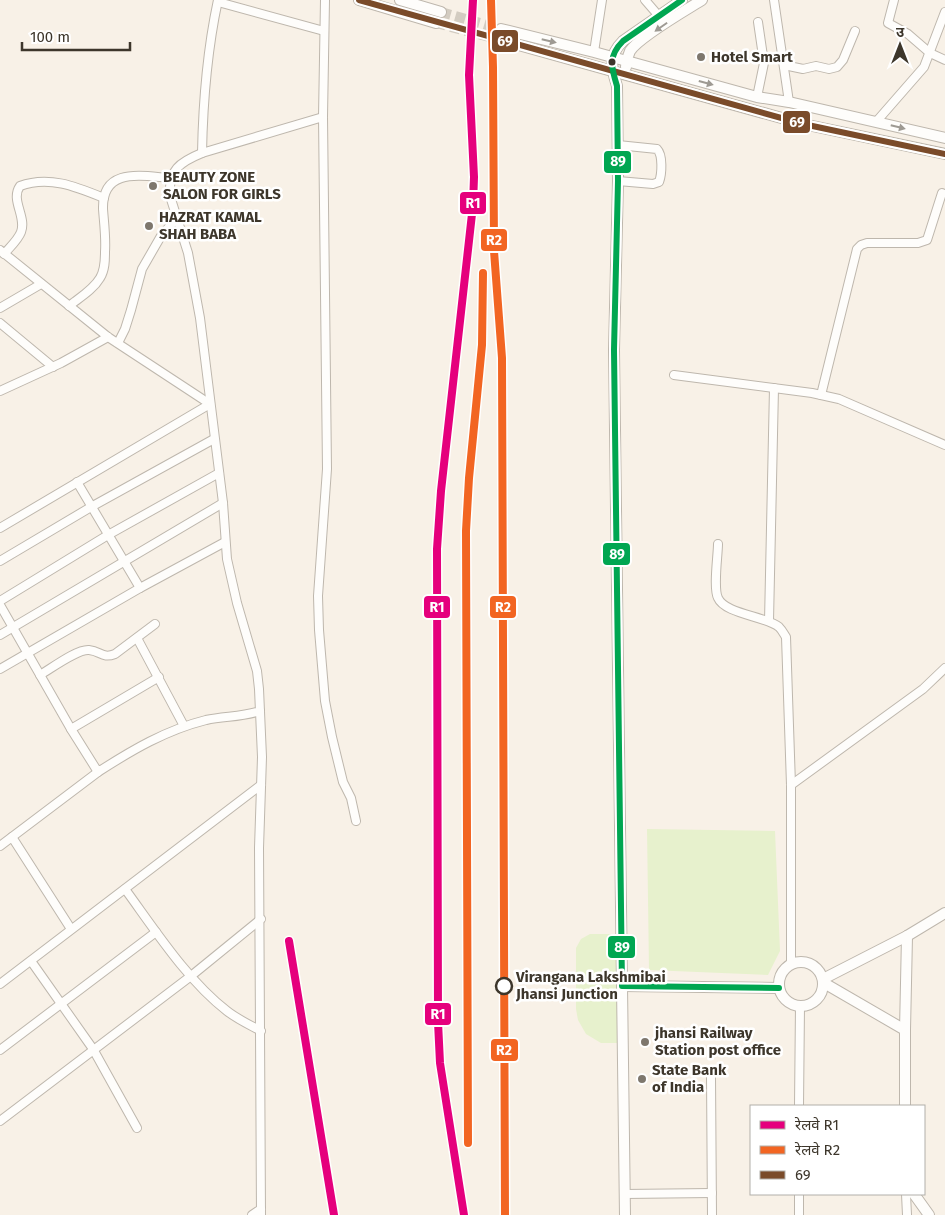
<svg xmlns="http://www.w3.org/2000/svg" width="945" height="1215" font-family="'Fira Sans','Noto Sans Devanagari',sans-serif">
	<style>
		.green { fill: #e7f1cd }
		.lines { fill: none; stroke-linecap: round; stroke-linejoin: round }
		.secondary-tunnel { stroke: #d3ccc1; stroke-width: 10; stroke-dasharray: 10 5; stroke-linecap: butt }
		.street-casing { stroke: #beb7ad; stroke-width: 10 }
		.secondary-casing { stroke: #beb7ad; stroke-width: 12 }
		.street { stroke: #fefdfb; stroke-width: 8 }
		.secondary { stroke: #fefdfb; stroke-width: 10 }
		.rail { stroke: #d8d6d3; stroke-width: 2; stroke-dasharray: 8 4; stroke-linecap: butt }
		.bus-1-casing { stroke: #fff; stroke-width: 10 }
		.bus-2-casing { stroke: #fff; stroke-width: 10 }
		.bus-1 { stroke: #7a4b2a; stroke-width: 6 }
		.bus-2 { stroke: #00a651; stroke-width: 6 }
		.rail-1-casing { stroke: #fff; stroke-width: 11 }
		.rail-2-casing { stroke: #fff; stroke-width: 11 }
		.rail-1 { stroke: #e5007d; stroke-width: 8 }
		.rail-2 { stroke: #f26522; stroke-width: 8 }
		.oneway { fill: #9e9a93 }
		.poi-dot { fill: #7e776d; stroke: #fff; stroke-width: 2 }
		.bus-dot { fill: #3d362b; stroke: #fff; stroke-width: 2 }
		.stop-dot { fill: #fff; stroke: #3d362b; stroke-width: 2.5 }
		.labels { text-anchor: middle; stroke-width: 5; stroke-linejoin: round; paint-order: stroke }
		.poi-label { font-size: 15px; font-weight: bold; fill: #3d362b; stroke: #fff; text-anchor: start }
		.stop-label { font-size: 15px; font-weight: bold; fill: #3d362b; stroke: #fff; text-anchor: start }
		.line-badge { stroke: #fff; stroke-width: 2 }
		.badge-label { font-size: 14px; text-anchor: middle; font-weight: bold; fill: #fff }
	</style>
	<rect width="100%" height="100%" fill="#f8f1e7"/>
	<g class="green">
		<path d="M647 829 775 831 780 951 768 975 649 970Z"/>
		<path d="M590 934H611L617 938 619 1043H601L586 1034 578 1020 576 1009V948L581 939Z"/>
	</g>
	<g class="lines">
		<g class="secondary-tunnel">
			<path d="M441 12 501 29"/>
			<path d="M436 23 501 40"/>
		</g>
		<g class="street-casing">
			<g id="street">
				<path d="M218 0C207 51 203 101 202 153L323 117"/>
				<path d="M325 0 323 117 327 469 318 596 319 630 325 701 332 737 343 782 351 798 356 821"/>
				<path d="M645 0 658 15"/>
				<path d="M774 0 789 102"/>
				<path d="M894 0 888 23 908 34 930 53 945 60"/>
				<path d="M218 2 324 31"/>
				<path d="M594 52 602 0"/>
				<path d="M784 65 803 69 816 66 829 69 837 67 843 60 855 31"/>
				<path d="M757 97 764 63 758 22"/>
				<path d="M876 122 924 67 945 12"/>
				<path d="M202 153C180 162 168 170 170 196L188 253 200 318 223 503 227 559 237 603 257 671 259 689 262 757 259 848 261 1215"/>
				<path d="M618 181 653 184 659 182C662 174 663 155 657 149L618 145"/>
				<path d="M0 250 108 337 210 404 0 528"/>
				<path d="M4 254C10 247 18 240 21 232 27 217 10 200 20 186 49 175 77 187 104 198"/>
				<path d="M69 306C79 298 93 290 100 278 105 270 105 260 105 252 106 237 104 223 103 209 102 167 141 176 170 178"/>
				<path d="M0 308 41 284"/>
				<path d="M0 323 53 367"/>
				<path d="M118 343 125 329 131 310 142 269 161 236 177 218"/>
				<path d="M674 375 812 393 839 399 945 445"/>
				<path d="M0 391 61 363 108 337"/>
				<path d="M821 395 857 249 861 245 867 243H918L927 240 942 193"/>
				<path d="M77 482 140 588 225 542"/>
				<path d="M718 544C718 555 713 588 718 598 725 614 765 616 779 627 782 630 784 634 786 637L791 785V963"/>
				<path d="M0 561 91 507 214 439"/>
				<path d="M0 601 108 535 219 473"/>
				<path d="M0 605 71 729 98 772C132 750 166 730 206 720 224 716 243 717 260 711"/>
				<path d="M769 621 774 388"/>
				<path d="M0 635 223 503"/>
				<path d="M137 638 184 726"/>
				<path d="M0 669 140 588"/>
				<path d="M40 675C52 668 77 649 89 650 101 651 102 659 115 654L155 624"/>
				<path d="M71 729 159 677"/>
				<path d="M791 785 923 689 945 668"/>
				<path d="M12 837 71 929"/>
				<path d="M0 846 98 772"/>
				<path d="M125 889C155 930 187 980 227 1011 237 1019 250 1025 261 1031"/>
				<path d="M31 961 93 1049 137 1128"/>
				<path d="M0 984 261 785"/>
				<path d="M0 1050 156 932"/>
				<path d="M711 1077 712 1215"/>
				<path d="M799 1106 800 1006"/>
				<path d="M0 1121 191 976 261 919"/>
				<path d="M624 1194 712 1193"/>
				<path d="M906 1194 907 1215"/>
				<path d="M252 1215 261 1209"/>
				<path d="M799 1215V1194"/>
			</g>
		</g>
		<g class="secondary-casing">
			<g id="secondary">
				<path d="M359 0 436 23"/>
				<path d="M400 0 441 12"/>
				<path d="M682 0 623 41C608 56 611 67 617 86L618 181 614 350 622 986 779 988"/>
				<path d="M501 29 594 52 757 97 789 102 945 138"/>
				<path d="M501 40 803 124 945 154"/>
				<path d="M626 67C626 62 628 56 630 51 639 37 686 10 702 0"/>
				<circle cx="801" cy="984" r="22"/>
				<path d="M823 979 907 936 945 913"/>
				<path d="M824 983 905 1030V1106"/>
				<path d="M622 986 625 1215"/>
				<path d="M905 1030 907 936"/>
				<path d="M914 1194 929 1215"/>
			</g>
		</g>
		<use href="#street" class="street"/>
		<use href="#secondary" class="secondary"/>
		<g class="rail">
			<path d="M491 0 493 67V131"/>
			<path d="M502 358 505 1215"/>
			<path d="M289 941 334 1215"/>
			<path d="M464 1215 440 1063 438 1022 437 549 441 491 473 205 474 177 469 75 473 0"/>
		</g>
		<g class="bus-1-casing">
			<path id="bus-1" d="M359 0 803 124 945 154"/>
		</g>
		<g class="bus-2-casing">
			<path id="bus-2" d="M682 0 623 41C608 56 611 67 617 86L618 181 614 350 622 986 779 988"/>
		</g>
		<use href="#bus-1" class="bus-1"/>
		<use href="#bus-2" class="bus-2"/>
		<g class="rail-1-casing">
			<g id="rail-1">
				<path d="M289 941 334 1215"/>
				<path d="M464 1215 440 1063 438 1022 437 549 441 491 473 205 474 177 469 75 473 0"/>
			</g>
		</g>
		<g class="rail-2-casing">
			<g id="rail-2">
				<path d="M491 0 493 67 494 251 502 358 505 1215"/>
				<path d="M468 1143 466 531 469 478 482 345 483 273"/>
			</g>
		</g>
		<use href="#rail-1" class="rail-1"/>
		<use href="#rail-2" class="rail-2"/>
	</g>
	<defs><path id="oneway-solid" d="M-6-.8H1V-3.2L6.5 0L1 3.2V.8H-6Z" transform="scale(1.25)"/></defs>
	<g class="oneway">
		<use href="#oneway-solid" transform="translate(661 27) rotate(145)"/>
		<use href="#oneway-solid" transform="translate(549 41) rotate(13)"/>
		<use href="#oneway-solid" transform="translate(706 83) rotate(15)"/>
		<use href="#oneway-solid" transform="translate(898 127) rotate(14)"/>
	</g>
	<g class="poi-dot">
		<circle cx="701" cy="57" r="5"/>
		<circle cx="153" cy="186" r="5"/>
		<circle cx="149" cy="226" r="5"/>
		<circle cx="645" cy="1042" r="5"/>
		<circle cx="642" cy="1079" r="5"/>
	</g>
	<circle class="bus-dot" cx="612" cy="62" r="4.5"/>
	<circle class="stop-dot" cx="504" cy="986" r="8"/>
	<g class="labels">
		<g class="poi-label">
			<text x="711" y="62">Hotel Smart</text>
			<text x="163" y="182">BEAUTY ZONE<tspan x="163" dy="17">SALON FOR GIRLS</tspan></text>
			<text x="159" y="222">HAZRAT KAMAL<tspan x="159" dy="17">SHAH BABA</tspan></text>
			<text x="655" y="1038">jhansi Railway<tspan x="655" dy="17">Station post office</tspan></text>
			<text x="652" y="1075">State Bank<tspan x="652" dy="17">of India</tspan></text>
		</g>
		<g class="stop-label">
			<text x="516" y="982">Virangana Lakshmibai<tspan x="516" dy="17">Jhansi Junction</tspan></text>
		</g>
	</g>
	<g class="line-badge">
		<rect x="491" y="29" width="28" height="24" rx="5" fill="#7a4b2a"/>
		<rect x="782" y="110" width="29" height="24" rx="5" fill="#7a4b2a"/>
		<rect x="603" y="150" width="29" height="24" rx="5" fill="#00a651"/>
		<rect x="459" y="191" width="28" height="24" rx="5" fill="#e5007d"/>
		<rect x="480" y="228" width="28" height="24" rx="5" fill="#f26522"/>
		<rect x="602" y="542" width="29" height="24" rx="5" fill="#00a651"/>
		<rect x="489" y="595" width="28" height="24" rx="5" fill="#f26522"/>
		<rect x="423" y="595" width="28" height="24" rx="5" fill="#e5007d"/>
		<rect x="607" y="935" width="29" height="24" rx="5" fill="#00a651"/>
		<rect x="424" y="1002" width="28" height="24" rx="5" fill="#e5007d"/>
		<rect x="490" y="1038" width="29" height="24" rx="5" fill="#f26522"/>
	</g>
	<g class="badge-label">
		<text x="505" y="46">69</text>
		<text x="797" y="127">69</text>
		<text x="618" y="166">89</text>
		<text x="473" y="208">R1</text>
		<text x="494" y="245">R2</text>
		<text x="617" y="559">89</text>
		<text x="503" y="612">R2</text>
		<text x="437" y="612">R1</text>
		<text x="622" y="952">89</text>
		<text x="438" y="1019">R1</text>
		<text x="504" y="1055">R2</text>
	</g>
	<rect x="750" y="1105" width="175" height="90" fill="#ffffff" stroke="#b1afaa"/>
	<rect x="760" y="1121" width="25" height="8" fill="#e5007d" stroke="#b1afaa"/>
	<text x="795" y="1130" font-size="15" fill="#3d362b">रेलवे R1</text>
	<rect x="760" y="1146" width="25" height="8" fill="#f26522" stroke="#b1afaa"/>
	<text x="795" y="1155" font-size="15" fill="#3d362b">रेलवे R2</text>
	<rect x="760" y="1171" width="25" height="8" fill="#7a4b2a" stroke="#b1afaa"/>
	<text x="795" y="1180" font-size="15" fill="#3d362b">69</text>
	<g transform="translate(900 45)" stroke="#ffffff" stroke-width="4" paint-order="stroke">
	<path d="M0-4L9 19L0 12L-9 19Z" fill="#3d362b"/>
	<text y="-8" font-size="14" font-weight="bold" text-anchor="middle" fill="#3d362b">उ</text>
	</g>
	<path d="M22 42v8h108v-8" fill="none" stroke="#3d362b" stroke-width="2.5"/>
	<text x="30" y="42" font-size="15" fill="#3d362b" stroke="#ffffff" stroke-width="4" paint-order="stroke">100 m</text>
</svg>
